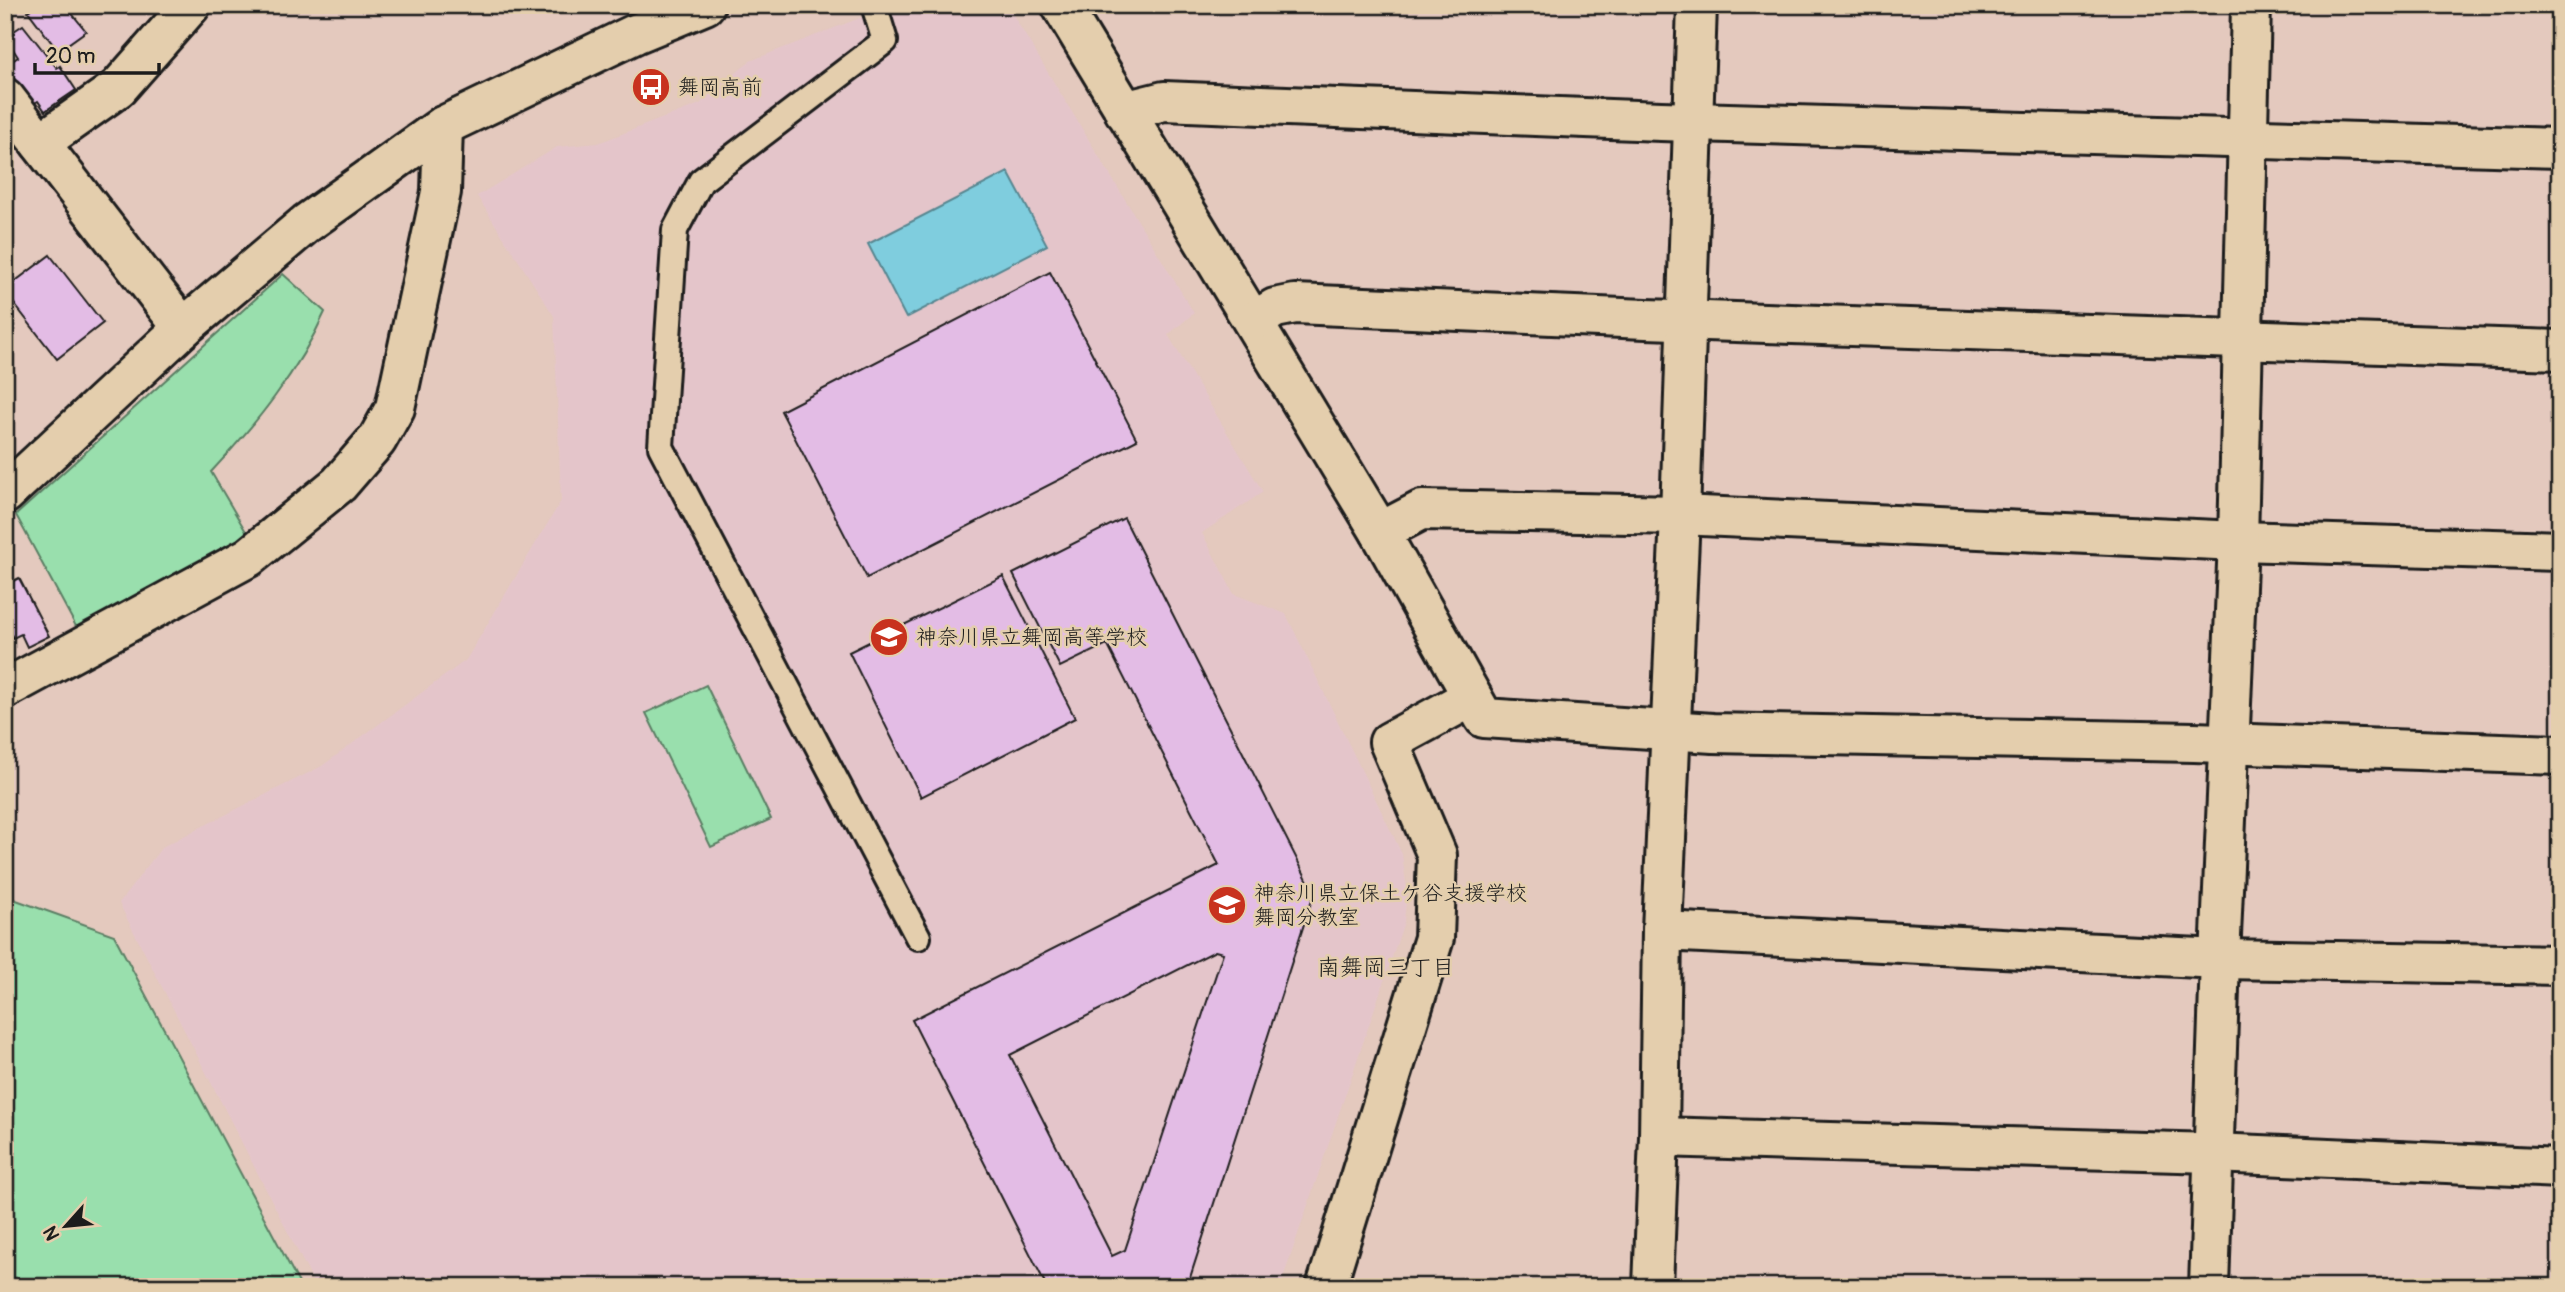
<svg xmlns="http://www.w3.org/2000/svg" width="2565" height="1292" font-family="Pangolin,'Klee One',sans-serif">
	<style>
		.built { fill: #e4c5ca }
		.green { fill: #99dfad; stroke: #5a7e64; stroke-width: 2 }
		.water { fill: #7fcdde; stroke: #578690; stroke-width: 2 }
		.building { fill: #e3bce5; stroke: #1c1c1c; stroke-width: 2; fill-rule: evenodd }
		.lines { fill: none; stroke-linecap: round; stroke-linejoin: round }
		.lane-casing { stroke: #1c1c1c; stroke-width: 30 }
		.street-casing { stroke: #1c1c1c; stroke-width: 44 }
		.secondary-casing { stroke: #1c1c1c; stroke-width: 44 }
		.lane { stroke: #e4cead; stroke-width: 24 }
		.street { stroke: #e4cead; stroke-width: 38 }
		.secondary { stroke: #e4cead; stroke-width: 38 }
		.labels { text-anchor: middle; stroke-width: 5; stroke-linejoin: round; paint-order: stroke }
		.poi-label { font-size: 21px; fill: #1c1c1c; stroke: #e4cead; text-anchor: start }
		.neighbourhood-label { font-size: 23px; fill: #1c1c1c; stroke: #e4cead }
	</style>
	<rect width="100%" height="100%" fill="#e4c9be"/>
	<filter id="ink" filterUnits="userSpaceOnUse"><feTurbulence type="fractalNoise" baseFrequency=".0143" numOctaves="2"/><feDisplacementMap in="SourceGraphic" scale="14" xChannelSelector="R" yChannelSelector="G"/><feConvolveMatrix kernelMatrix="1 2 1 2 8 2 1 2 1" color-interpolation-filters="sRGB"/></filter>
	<g filter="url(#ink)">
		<path class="built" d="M893 5H1007L1194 313 1168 335 1263 492 1202 533 1234 594 1286 614 1402 854 1407 891 1404 922 1280 1287H316L119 903 162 847 322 766 466 660 561 501 554 316 477 196 557 147 598 143 700 104 750 61Z"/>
		<g class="green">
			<path d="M283 274 325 312C298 372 256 424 211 472L251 540 79 632 16 515Z"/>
			<path d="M706 685 771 819 711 847 646 713Z"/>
			<path d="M5 896 114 935 301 1287H5Z"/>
		</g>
		<path class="water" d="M1008 172 1047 245 906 318 868 244Z"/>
		<g class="building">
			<path d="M37 5H75L70 11 86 31 58 51 28 11Z"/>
			<path d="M23 25 57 68 60 66 76 90 45 111 38 101 33 104 5 66 18 57 5 37Z"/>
			<path d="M50 255 103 323 57 359 5 292V289Z"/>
			<path d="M1050 272 1137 440 867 578 781 411Z"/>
			<path d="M1124 518 1314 893 1187 1287H1047L912 1020 1219 865 1107 644 1060 667 1013 574ZM1215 951 1223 953 1125 1250 1112 1256 1010 1055Z"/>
			<path d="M1003 576 1075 718 921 797 849 652Z"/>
			<path d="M19 578 49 636 27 647 21 634 13 638 5 622V585Z"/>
		</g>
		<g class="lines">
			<g class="lane-casing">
				<path id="lane" d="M874 5 885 41 701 181 675 230 661 447 918 937"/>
			</g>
			<g class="street-casing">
				<g id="street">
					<path d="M1061 5 1380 532 1484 718 1713 733 2194 742 2560 755"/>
					<path d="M5 98 183 328"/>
					<path d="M1124 111 1164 101 1661 121 2560 148"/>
					<path d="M40 143 118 88 191 5"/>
					<path d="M1254 321 1275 308 1295 304 1646 319 2560 350"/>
					<path d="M1380 532 1422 510 1680 515 2238 541 2560 551"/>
					<path d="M5 689 249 557 339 484 377 440 395 408 441 192 443 126"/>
					<path d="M1662 931 2220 959 2560 965"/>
					<path d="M1659 1137 2213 1153 2560 1168"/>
					<path d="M1326 1287 1434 938 1437 855 1389 742 1472 697"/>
					<path d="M1653 1287 1659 1137 1662 931 1680 515 1697 5"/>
					<path d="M2209 1287 2220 959 2238 541 2251 5"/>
				</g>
			</g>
			<g class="secondary-casing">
				<path id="secondary" d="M5 494 183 328 307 223 443 126 635 34 705 5"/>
			</g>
			<use href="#lane" class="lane"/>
			<use href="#street" class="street"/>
			<use href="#secondary" class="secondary"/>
		</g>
	</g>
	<defs>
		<g id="bus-disc" transform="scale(2.0125)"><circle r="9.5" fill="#c8321e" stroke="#e4cead"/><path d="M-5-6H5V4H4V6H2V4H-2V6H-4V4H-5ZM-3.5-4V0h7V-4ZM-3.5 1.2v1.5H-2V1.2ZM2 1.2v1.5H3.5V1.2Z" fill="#fff"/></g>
		<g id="school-disc" transform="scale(2.0125)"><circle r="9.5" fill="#c8321e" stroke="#e4cead"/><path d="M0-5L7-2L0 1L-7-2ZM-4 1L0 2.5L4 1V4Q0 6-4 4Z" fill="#fff"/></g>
	</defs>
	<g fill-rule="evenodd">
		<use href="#bus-disc" x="651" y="87"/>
		<use href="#school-disc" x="889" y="637"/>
		<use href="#school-disc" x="1227" y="905"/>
	</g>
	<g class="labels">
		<g class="poi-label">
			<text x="678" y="94">舞岡高前</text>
			<text x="916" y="644">神奈川県立舞岡高等学校</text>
			<text x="1254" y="900">神奈川県立保土ケ谷支援学校<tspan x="1254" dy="24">舞岡分教室</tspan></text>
		</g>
		<g class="neighbourhood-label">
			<text x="1386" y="975">南舞岡三丁目</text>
		</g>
	</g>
	<rect width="2565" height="1292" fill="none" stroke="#e4cead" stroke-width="28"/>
	<rect x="14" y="14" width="2537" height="1264" fill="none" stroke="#1c1c1c" stroke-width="2.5" filter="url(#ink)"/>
	<g transform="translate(66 1226) rotate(243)" stroke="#e4cead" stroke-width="5" paint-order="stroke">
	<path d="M0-5L12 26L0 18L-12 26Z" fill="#1c1c1c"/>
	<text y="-10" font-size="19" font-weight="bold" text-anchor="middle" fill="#1c1c1c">N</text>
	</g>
	<path d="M35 63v10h124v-10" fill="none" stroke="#1c1c1c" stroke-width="3.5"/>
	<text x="46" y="63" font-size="21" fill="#1c1c1c" stroke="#e4cead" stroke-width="5" paint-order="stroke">20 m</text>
</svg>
